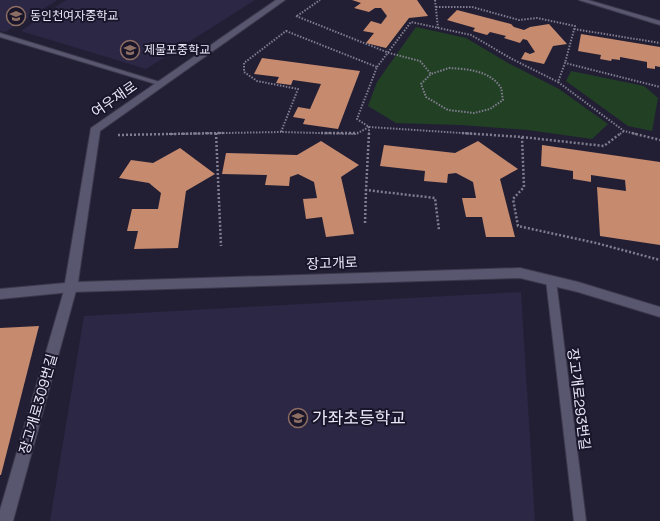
<svg xmlns="http://www.w3.org/2000/svg" width="660" height="521" font-family="'Space Grotesk','Noto Sans KR',sans-serif">
	<style>
		.built { fill: #2c2744 }
		.green { fill: #224124 }
		.building { fill: #c68a6e }
		.lines { fill: none; stroke-linecap: round; stroke-linejoin: round }
		.lane-casing { stroke: #3d394c; stroke-width: 2 }
		.street-casing { stroke: #3d394c; stroke-width: 2 }
		.secondary-casing { stroke: #3d394c; stroke-width: 2 }
		.path-far1 { stroke: #807d90; stroke-width: 2; stroke-dasharray: 1.5 1.5; stroke-linecap: butt }
		.path { stroke: #807d90; stroke-width: 2.5; stroke-dasharray: 2 2; stroke-linecap: butt }
		.lane { fill: #595670; fill-rule: evenodd }
		.street { fill: #595670; fill-rule: evenodd }
		.secondary { fill: #595670; fill-rule: evenodd }
		.labels { text-anchor: middle; stroke-width: 4; stroke-linejoin: round; paint-order: stroke }
		.far-poi-label { font-size: 12px; fill: #e9e7f7; stroke: #19152b; text-anchor: start }
		.street-label { font-size: 14px; fill: #e9e7f7; stroke: #19152b }
		.near-poi-label { font-size: 17px; fill: #e9e7f7; stroke: #19152b; text-anchor: start }
	</style>
	<rect width="100%" height="100%" fill="#221f35"/>
	<g class="built">
		<path d="M0 0H56V1L5 32 0 31Z"/>
		<path d="M66 0H255L146 69 21 31Z"/>
		<path d="M521 292 535 521H50L84 316Z"/>
	</g>
	<g class="green">
		<path d="M416 27 466 38 508 63 559 89 608 124 592 139 528 130 461 125 396 123 368 106 377 82Z"/>
		<path d="M571 71 644 86 658 98 652 131 628 126 566 81Z"/>
	</g>
	<g class="building">
		<path d="M352 0H417L428 16 409 18 386 48 366 43 374 33 363 31 371 21 381 24 387 16 381 8H375L369 12 354 8 361 3Z"/>
		<path d="M457 10 511 24 514 27 524 30 530 27 549 24 567 44 553 46 544 64 521 59 525 52 530 54 535 52 527 40 523 39 520 43 504 38 506 36 490 32 487 35 473 31 475 28 447 20Z"/>
		<path d="M581 34 660 47V67L655 66V69L647 68V62L620 57V60L612 59 611 61 600 59 601 55 578 51Z"/>
		<path d="M262 58 360 71 338 129 303 124 305 119 293 117 298 107 310 109 321 84 293 80 291 85 276 83 279 77 254 74Z"/>
		<path d="M321 141 359 165 341 177 354 234 326 237 322 217 306 219 303 199 317 198 314 182 298 174 290 177 289 186 265 185 267 175 222 174 226 153 297 155Z"/>
		<path d="M478 141 518 169 500 179 515 237H486L482 217H466L462 198H476L473 182 456 173 448 174 447 183 424 181 425 171 380 166 384 145 455 153Z"/>
		<path d="M542 145 660 162V245L600 236 597 187 626 191 625 180 591 175V182L573 179V171L541 166Z"/>
		<path d="M180 148 215 174 186 191 178 248 134 249 138 231H127L132 209H158L161 193 149 183 119 178 131 160 153 163Z"/>
		<path d="M39 326 1 475H0V328Z"/>
	</g>
	<g class="lines">
		<g class="lane-casing">
			<g id="lane">
				<path d="M579 0H588L660 21V25Z"/>
				<path d="M0 33 163 83 164 84 161 86 159 85 0 37Z"/>
				<path d="M551 277 554 278 556 280 586 521H574L546 280 548 278Z"/>
			</g>
		</g>
		<g class="street-casing">
			<path id="street" d="M71 282 75 284 77 287 13 521H0V510L65 287 67 284Z"/>
		</g>
		<g class="secondary-casing">
			<path id="secondary" d="M276 0H285L100 131 78 282 520 268 578 282 660 307V317L578 292 520 278 71 292 0 299V289L65 283 91 128Z"/>
		</g>
		<g class="path-far1">
			<path d="M435 0 438 28"/>
			<path d="M436 7H472L519 20 537 18 575 26 565 63"/>
			<path d="M296 16 389 53 420 61 431 74"/>
			<path d="M297 16 320 0"/>
			<path d="M574 29 660 43"/>
			<path d="M286 31 377 67 357 119 369 127 356 134 281 132 298 89 257 81 244 72V63Z"/>
			<path d="M377 67 411 22 471 35 512 59 558 82"/>
			<path d="M449 68C466 69 490 70 501 88 502 91 502 96 503 100L490 109 474 113 448 110 426 97 421 84 431 74Z"/>
			<path d="M369 127 477 134"/>
			<path d="M169 134 281 132"/>
			<path d="M369 134V127"/>
			<path d="M620 134 624 131"/>
			<path d="M636 134 624 131 558 82 565 63 660 87"/>
		</g>
		<g class="path">
			<path d="M216 133 221 246"/>
			<path d="M321 133H358"/>
			<path d="M369 133 366 190 435 198 439 230"/>
			<path d="M462 133 522 137 524 187 513 199 518 226 596 243 660 260"/>
			<path d="M632 133 660 140"/>
			<path d="M118 135 223 133"/>
			<path d="M522 137 604 146 621 133"/>
			<path d="M365 223 366 190"/>
		</g>
		<use href="#lane" class="lane"/>
		<use href="#street" class="street"/>
		<use href="#secondary" class="secondary"/>
	</g>
	<defs>
		<g id="school-ring" transform="scale(1)"><circle r="9.5" fill="#19152b" stroke="#8d6e63" stroke-width="1.5"/><path d="M0-5L7-2L0 1L-7-2ZM-4 1L0 2.5L4 1V4Q0 6-4 4Z" fill="#8d6e63"/></g>
	</defs>
	<g fill-rule="evenodd">
		<use href="#school-ring" x="16" y="16"/>
		<use href="#school-ring" x="130" y="50"/>
		<use href="#school-ring" x="298" y="418"/>
	</g>
	<g class="labels">
		<g class="far-poi-label">
			<text x="30" y="20">동인천여자중학교</text>
			<text x="144" y="54">제물포중학교</text>
		</g>
		<g class="street-label">
			<text transform="translate(114 99) rotate(-35)" y="5">여우재로</text>
			<text transform="translate(332 263) rotate(-2)" y="5">장고개로</text>
			<text transform="translate(579 399) rotate(83)" y="5">장고개로293번길</text>
			<text transform="translate(38 404) rotate(-74)" y="5">장고개로309번길</text>
		</g>
		<g class="near-poi-label">
			<text x="312" y="424">가좌초등학교</text>
		</g>
	</g>
</svg>
